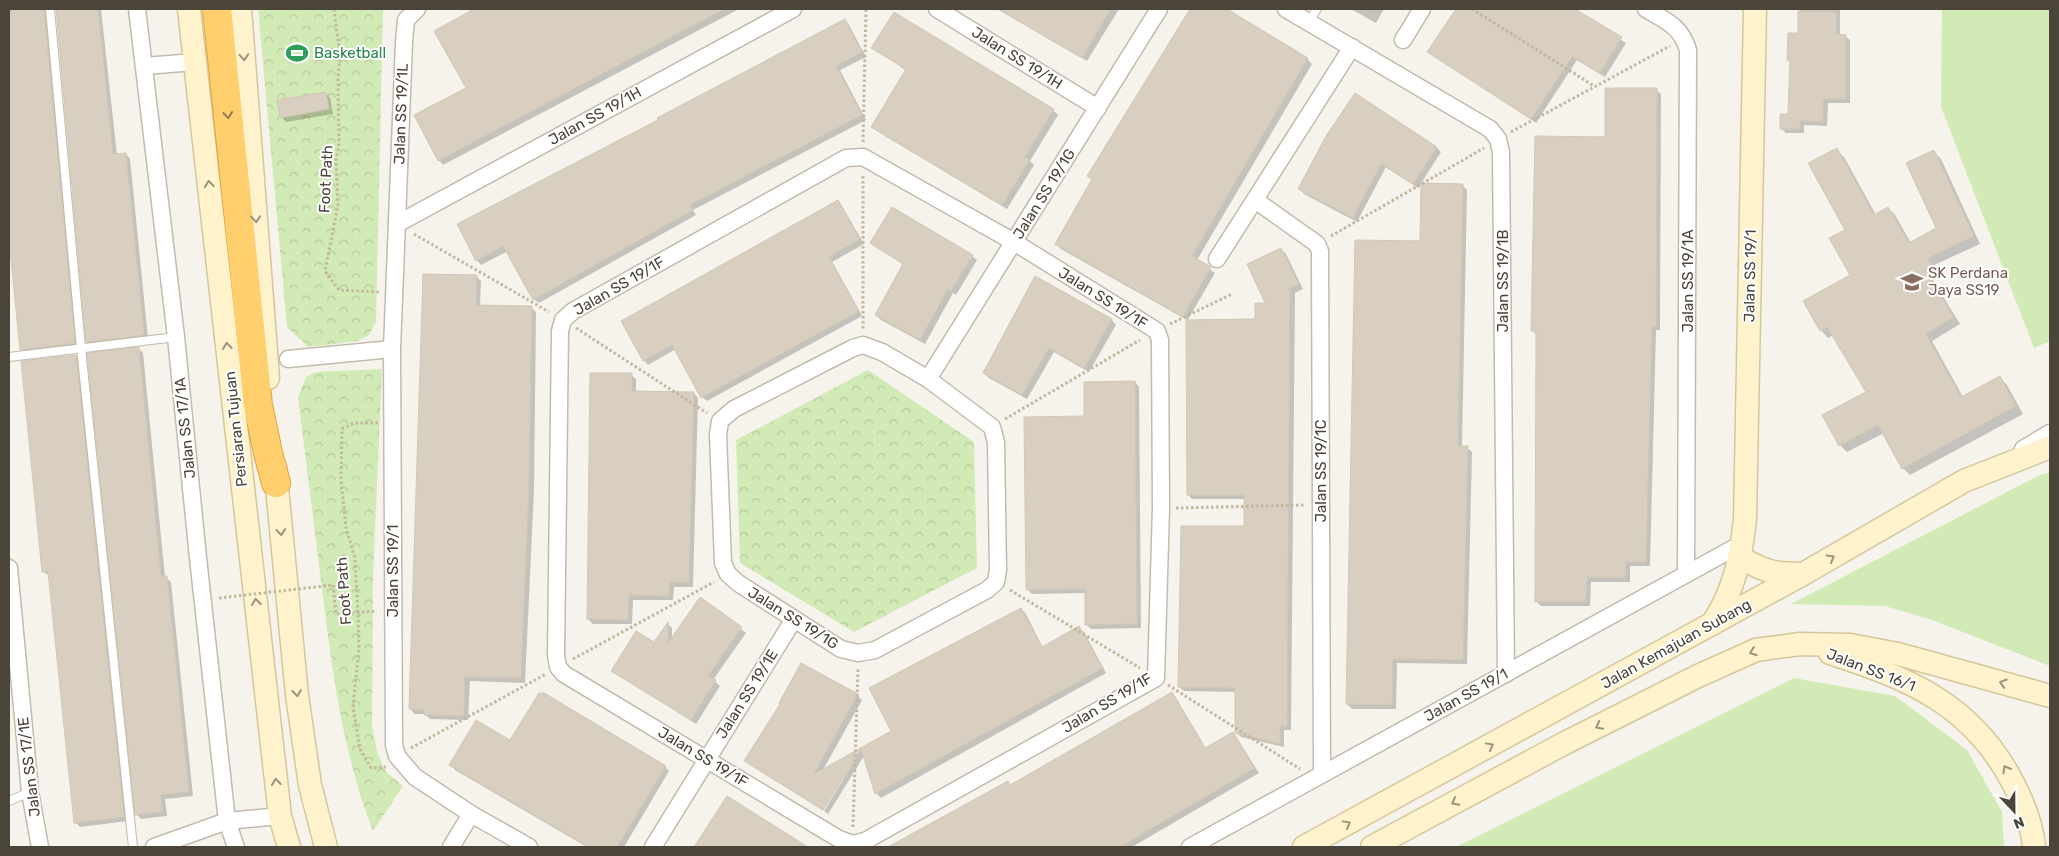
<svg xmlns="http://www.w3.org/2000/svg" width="2059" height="856" font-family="Rubik,sans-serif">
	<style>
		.green { fill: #d2eab5 }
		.park { fill: url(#park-crowns) }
		.shadow { fill: #0003 }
		.building { fill: #d8cfc1; stroke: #d3c7b4 }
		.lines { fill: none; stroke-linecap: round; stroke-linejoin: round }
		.lane-casing { stroke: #c2bbae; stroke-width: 10 }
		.street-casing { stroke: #c2bbae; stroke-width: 19 }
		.secondary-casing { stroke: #d6c79b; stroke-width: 25 }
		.highway-casing { stroke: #e0a43c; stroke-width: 30 }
		.path { stroke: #c4b79f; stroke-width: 3; stroke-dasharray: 2.5 2.5; stroke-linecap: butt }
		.lane { stroke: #fff; stroke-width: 8 }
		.street { stroke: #fff; stroke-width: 16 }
		.secondary { stroke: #fff3cd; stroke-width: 22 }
		.highway { stroke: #ffcf6e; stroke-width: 28 }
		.path-bridge { stroke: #c4b79f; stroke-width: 3; stroke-dasharray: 2.5 2.5; stroke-linecap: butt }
		.oneway { stroke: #9c937c }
		.oneway2 { stroke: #937c4e }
		.labels { text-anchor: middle; stroke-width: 4; stroke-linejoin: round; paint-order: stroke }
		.leisure-label { font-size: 15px; fill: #27864d; stroke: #fff; text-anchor: start }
		.street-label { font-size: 15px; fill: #4b4439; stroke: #fff }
		.education-label { font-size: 15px; fill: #785e54; stroke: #fff; text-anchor: start }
	</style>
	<defs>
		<pattern id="park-crowns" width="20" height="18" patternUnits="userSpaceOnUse" patternTransform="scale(1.25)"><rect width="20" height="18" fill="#d2eab5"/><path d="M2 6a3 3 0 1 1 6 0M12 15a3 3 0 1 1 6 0" fill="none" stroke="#b6ca9c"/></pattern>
	</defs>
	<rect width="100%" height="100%" fill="#f6f3ec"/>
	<g class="green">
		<path d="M1942 9H2050V341L2034 348 1941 107Z"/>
		<path d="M2050 472V666L1932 620 1885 606 1791 604 2040 475Z"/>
		<path d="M1794 678 1895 696 1967 750 2002 812 2004 847H1456Z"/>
	</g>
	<g class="park">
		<path d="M258 9H383L376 322 369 335 358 341 308 347 287 327Z"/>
		<path d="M382 369 373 578 372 726 378 755 386 772 403 786 373 831C343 755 332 670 322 589 314 525 306 461 298 397L306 377 315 372Z"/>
		<path d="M868 370 974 442 977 568 854 632 740 563 736 440Z"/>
	</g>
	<g class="shadow">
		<path d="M45 9 49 13 79 348 26 354 22 349 9 225V12Z"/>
		<path d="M56 9H101L117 155 126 154 130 159 148 338 92 346 87 342Z"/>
		<path d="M477 9H739L443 165 439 160 467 88 436 31Z"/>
		<path d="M997 9H1119L1087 61Z"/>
		<path d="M1192 9H1224L1307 59 1312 64 1197 260 1215 273 1187 321 1256 320 1267 304 1281 249 1286 254 1303 289 1295 293 1291 730H1284V747L1241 737 1236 732V692L1184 691 1179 687 1245 528V499H1192L1188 495 1187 320 1061 249 1056 244 1093 181 1088 176Z"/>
		<path d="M1351 9H1384L1376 23Z"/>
		<path d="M1458 9H1572L1626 43 1605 77 1577 60 1536 123 1429 52Z"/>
		<path d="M1800 9H1840V36H1845L1850 40V103H1828L1827 126 1804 125V133H1786L1781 128 1789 115 1791 62 1789 60 1799 34Z"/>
		<path d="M894 14 1053 110 1058 115 1030 161 1034 165 1007 209 877 131 873 126 907 71 873 48Z"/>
		<path d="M844 20 849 25 866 57 840 70 866 120 693 210 696 215 539 303 534 299 508 251 481 265 477 260 660 120Z"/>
		<path d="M1656 90 1661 94 1660 330H1656L1650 566H1630V582H1591L1590 606H1541L1536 601 1537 335 1532 330 1606 138Z"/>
		<path d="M325 93 330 98 333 114 286 122 282 117Z"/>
		<path d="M1328 137 1437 148 1441 152 1418 188 1386 167 1357 222 1304 194 1300 189Z"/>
		<path d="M1837 150 1844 157 1876 215 1888 208 1895 215 1911 243 1938 229 1933 151 1941 159 1980 244 1934 265 1941 276 1933 280 1960 324 1932 341 1963 397 1999 377 2007 385 2023 414 1910 475 1903 468 1884 433 1847 452 1840 445 1867 392 1833 335 1828 338 1821 330 1852 276Z"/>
		<path d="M1463 186 1467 190 1462 447 1467 448 1472 452 1467 664 1397 663 1396 709H1352L1347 704 1421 242Z"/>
		<path d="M838 201 842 206 864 244 832 262 862 316 707 401 702 397 676 349 648 365 644 360Z"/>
		<path d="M871 243 972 256 977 260 956 295 953 293 925 344 881 320 876 315 904 265Z"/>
		<path d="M476 276 481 281 480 307H531L536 312 534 490 525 683 470 681 468 720 430 719 425 714H415L410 709Z"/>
		<path d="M1036 278 1112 320 1116 325 1089 372 1054 352 1027 399 989 378 985 373Z"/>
		<path d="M138 348 143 353 165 577 171 582 193 796 165 799 167 816 141 819 137 815Z"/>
		<path d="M76 356 80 361 128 821 80 827 75 822 50 576 43 572Z"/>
		<path d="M631 375 636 379V392L694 393 698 398 693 587H674L673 600H633L632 624H593L588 619Z"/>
		<path d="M1135 382 1139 387 1141 628 1091 629 1086 624V593L1032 594 1027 589 1085 417Z"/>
		<path d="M700 599 746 633 713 680 720 686 696 724 613 670 655 643 668 624 672 628V639Z"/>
		<path d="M1021 609 1026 614 1043 648 1079 628 1084 632 1106 673 881 798 876 793 864 756 828 814 824 811 856 758H854L822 810 746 761 781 704 802 664 857 695 862 700 823 770 893 731Z"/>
		<path d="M1172 693 1176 698 1206 749 1233 733 1259 773 1132 847H890L1008 782 1011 786Z"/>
		<path d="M511 741 665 767 669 771 624 847H587L455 770 451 765Z"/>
		<path d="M727 798 805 847H696Z"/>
		<path d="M9 829 10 830V847H9Z"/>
	</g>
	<g class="building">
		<path d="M24 9H44L75 343 20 350 9 240V10Z"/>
		<path d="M56 9H98L113 154 126 153 144 334 138 336 86 342Z"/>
		<path d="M474 9H724L438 161 414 115 466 88 434 31Z"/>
		<path d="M998 9H1111L1082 58Z"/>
		<path d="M1190 9H1227L1308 58 1192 256 1211 267 1183 317 1055 244 1092 179 1087 176Z"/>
		<path d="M1456 9H1575L1622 37 1600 73 1572 57 1531 119 1427 52Z"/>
		<path d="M1798 11 1836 12V34L1846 35V99H1823V122L1800 121V129H1780V114H1788L1790 61H1787L1788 33H1798Z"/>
		<path d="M894 12 1054 109 1025 157 1030 160 1002 205 871 127 906 69 871 48Z"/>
		<path d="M845 19 862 52 836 66 862 115 690 205 693 210 533 300 503 246 476 261 457 224 658 120 657 118Z"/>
		<path d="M1605 88H1657L1656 326H1652L1646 562H1626L1625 578 1587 577 1586 602H1535L1536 331H1531L1535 136 1605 137Z"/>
		<path d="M326 92 329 109 280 118 277 100Z"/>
		<path d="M1355 93 1437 147 1413 184 1381 164 1353 218 1298 189 1326 136Z"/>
		<path d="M1837 148 1874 215 1888 207 1909 243 1936 228 1906 163 1934 150 1974 236 1928 258 1934 269 1927 273 1954 317 1926 334 1961 397 2000 376 2016 406 1902 469 1878 425 1839 446 1822 415 1866 392 1827 327 1820 331 1803 301 1850 275 1829 238 1845 230 1808 163Z"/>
		<path d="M1421 183 1463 184 1458 446H1468L1463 660 1393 659 1392 705 1346 704 1355 240 1420 241Z"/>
		<path d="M838 200 860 239 829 257 859 311 701 398 672 345 643 361 621 321Z"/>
		<path d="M892 207 973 255 951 291 948 289 920 340 875 315 903 264 870 243Z"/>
		<path d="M1281 248 1299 284 1290 288 1287 726H1280V744L1235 733V688L1178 687 1181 526H1244V495H1187L1186 320 1255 319V303H1265L1247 264Z"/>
		<path d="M423 274 477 275 476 305 532 306 529 484 521 678 465 677 464 716 424 715V710L409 709Z"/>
		<path d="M1035 276 1112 319 1084 368 1049 348 1022 395 983 373Z"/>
		<path d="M139 347 161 576H167L189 792 161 795 163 812 135 815 87 353Z"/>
		<path d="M76 355 124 817 74 823 48 572H42L21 361Z"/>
		<path d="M590 373H632V391L694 392 689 583 670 582 669 596 629 595 628 620 587 619Z"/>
		<path d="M1135 381 1137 624 1085 625V589L1026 590 1024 417 1084 416V382Z"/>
		<path d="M700 597 742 627 708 676 716 680 691 720 611 671 636 631 654 642 668 622V643Z"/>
		<path d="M1021 608 1042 647 1079 626 1103 668 875 794 861 749 823 810 744 761 780 704 779 703 801 663 858 694 814 774 891 731 869 688Z"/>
		<path d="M1172 692 1205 748 1233 732 1255 768 1120 847H888L1008 781 1010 785Z"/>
		<path d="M539 693H544L666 766 617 847H589L449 765 476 720 510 740Z"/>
		<path d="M727 796 773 825 808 847H694Z"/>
	</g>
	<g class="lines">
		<g class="lane-casing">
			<g id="lane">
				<path d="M50 9 81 348 133 847"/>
				<path d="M1309 22 1317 9"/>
				<path d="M9 357 176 337"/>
				<path d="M9 801 30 792"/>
			</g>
		</g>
		<g class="street-casing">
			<g id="street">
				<path d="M137 9 176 337 198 558 227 821 236 847"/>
				<path d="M417 9 406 20 404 42 392 349 394 745 397 756 415 777 471 814 529 847"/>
				<path d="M937 9 1098 108"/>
				<path d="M1286 9 1490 129 1498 139 1501 152 1506 674"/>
				<path d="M1646 9C1666 21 1681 26 1688 50L1686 574"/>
				<path d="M1403 40 1422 9"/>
				<path d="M144 66 195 62"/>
				<path d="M863 157 1014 242 1157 331 1160 340 1161 508 1156 678 865 841 853 844 839 839 564 674 558 667 556 655 560 331 563 320 573 311 846 158Z"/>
				<path d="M1255 200 1317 244 1320 251 1322 774"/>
				<path d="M397 224 793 9"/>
				<path d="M1217 259 1352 47"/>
				<path d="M863 345 882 352 928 379 992 427 996 442 998 570 996 582 987 590 875 650 858 653 841 649 738 583 728 574 723 563 718 435 720 421 734 409 853 348Z"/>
				<path d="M288 359 392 349"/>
				<path d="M928 379 1159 9"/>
				<path d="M2023 449 2050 433"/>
				<path d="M9 568 30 792 40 847"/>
				<path d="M154 847 227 821 280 816"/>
				<path d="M451 847 471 814"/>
				<path d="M653 847 794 619"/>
				<path d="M1190 847 1743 543"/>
			</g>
		</g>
		<g class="secondary-casing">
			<g id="secondary">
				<path d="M189 9 280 816 289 847"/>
				<path d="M240 9 268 378"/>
				<path d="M275 467 297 695 310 785 326 847"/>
				<path d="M1741 558C1766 572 1774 574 1803 574"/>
				<path d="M1712 624C1734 592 1741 557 1745 519L1755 9"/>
				<path d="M1830 653C1910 679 1972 704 2013 783 2024 804 2032 824 2034 847"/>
				<path d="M1304 847 1803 574 1964 481 2050 447"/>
				<path d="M1372 847 1565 743 1698 676 1756 650 1800 644 1850 645 1898 654 2050 696"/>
			</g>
		</g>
		<g class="highway-casing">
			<path id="highway" d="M217 9 258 405 268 453 276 483"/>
		</g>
		<g class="path">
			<path d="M334 9 340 55 338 80 339 144 336 160 338 205 325 271 339 290 379 292"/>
			<path d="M1472 9 1594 86"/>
			<path d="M1511 132 1670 46"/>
			<path d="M863 142 866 9"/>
			<path d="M863 176V330"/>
			<path d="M414 234 549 312"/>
			<path d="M1331 236 1484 148"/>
			<path d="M1170 324 1232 294"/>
			<path d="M576 328 707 413"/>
			<path d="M1005 419 1140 340"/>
			<path d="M378 423H354L342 429 341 480 346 528 355 558 358 613 359 648 353 707 360 749 371 768 386 767"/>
			<path d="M1176 508 1305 505"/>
			<path d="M333 585 336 614 377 611"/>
			<path d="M1010 590 1140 668"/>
			<path d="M573 659 714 582"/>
			<path d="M1168 685 1300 769"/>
			<path d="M411 748 546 674"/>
			<path d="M853 827 858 668"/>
		</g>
		<use href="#lane" class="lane"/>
		<use href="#street" class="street"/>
		<use href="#secondary" class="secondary"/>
		<use href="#highway" class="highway"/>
		<path class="path-bridge" d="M219 598 333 585"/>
	</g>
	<defs><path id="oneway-chevron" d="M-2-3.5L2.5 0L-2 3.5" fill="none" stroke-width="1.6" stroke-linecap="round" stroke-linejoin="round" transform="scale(1.25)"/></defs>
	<g class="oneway">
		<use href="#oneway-chevron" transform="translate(244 57) rotate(86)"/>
		<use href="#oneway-chevron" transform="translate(209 184) rotate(-96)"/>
		<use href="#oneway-chevron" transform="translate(256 219) rotate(86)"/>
		<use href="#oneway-chevron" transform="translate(227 346) rotate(-96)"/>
		<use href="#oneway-chevron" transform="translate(281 532) rotate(85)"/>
		<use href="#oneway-chevron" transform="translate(1831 558) rotate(-30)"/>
		<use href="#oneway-chevron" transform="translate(256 602) rotate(-96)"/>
		<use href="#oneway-chevron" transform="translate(1753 652) rotate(160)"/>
		<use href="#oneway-chevron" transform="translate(2003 683) rotate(-164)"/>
		<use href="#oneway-chevron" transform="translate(297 693) rotate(83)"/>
		<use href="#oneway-chevron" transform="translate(1599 726) rotate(153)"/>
		<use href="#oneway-chevron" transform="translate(1490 746) rotate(-29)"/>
		<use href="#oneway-chevron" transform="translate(2006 769) rotate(-120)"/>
		<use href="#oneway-chevron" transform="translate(276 782) rotate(-96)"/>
		<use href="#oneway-chevron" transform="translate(1455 802) rotate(152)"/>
		<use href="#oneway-chevron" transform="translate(1347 824) rotate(-29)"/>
	</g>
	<use class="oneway2" href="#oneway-chevron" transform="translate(228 115) rotate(84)"/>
	<defs>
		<g id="stadium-bare" transform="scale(1.725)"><path d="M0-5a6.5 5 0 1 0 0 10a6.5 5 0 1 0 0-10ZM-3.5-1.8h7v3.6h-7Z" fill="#2e9e5b" stroke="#fff" stroke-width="2.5" paint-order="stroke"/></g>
		<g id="school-bare" transform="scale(1.725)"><path d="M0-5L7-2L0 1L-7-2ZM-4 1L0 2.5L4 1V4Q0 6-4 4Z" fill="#8d6e63" stroke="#fff" stroke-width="2.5" paint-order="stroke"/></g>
	</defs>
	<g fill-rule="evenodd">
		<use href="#stadium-bare" x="297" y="53"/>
		<use href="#school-bare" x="1912" y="282"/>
	</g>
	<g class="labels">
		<g class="leisure-label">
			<text x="314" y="58">Basketball</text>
		</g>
		<g class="street-label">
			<text transform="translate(1017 58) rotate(32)" y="5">Jalan SS 19/1H</text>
			<text transform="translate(401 114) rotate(-88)" y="5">Jalan SS 19/1L</text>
			<text transform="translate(595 116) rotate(-29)" y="5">Jalan SS 19/1H</text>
			<text transform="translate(326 179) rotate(-87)" y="5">Foot Path</text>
			<text transform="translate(1044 194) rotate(-58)" y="5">Jalan SS 19/1G</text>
			<text transform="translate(1750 276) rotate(-89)" y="5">Jalan SS 19/1</text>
			<text transform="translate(1503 281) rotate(-90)" y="5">Jalan SS 19/1B</text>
			<text transform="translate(1688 281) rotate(-90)" y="5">Jalan SS 19/1A</text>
			<text transform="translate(619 286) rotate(-30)" y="5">Jalan SS 19/1F</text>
			<text transform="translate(1103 298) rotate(32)" y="5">Jalan SS 19/1F</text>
			<text transform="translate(185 428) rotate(-96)" y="5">Jalan SS 17/1A</text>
			<text transform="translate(236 429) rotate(-96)" y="5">Persiaran Tujuan</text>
			<text transform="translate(1321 471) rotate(-90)" y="5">Jalan SS 19/1C</text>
			<text transform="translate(393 571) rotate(-90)" y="5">Jalan SS 19/1</text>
			<text transform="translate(344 591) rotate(-94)" y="5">Foot Path</text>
			<text transform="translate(793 618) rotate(32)" y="5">Jalan SS 19/1G</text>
			<text transform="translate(1676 644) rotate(-29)" y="5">Jalan Kemajuan Subang</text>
			<text transform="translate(1871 670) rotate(21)" y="5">Jalan SS 16/1</text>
			<text transform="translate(747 694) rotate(-58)" y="5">Jalan SS 19/1E</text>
			<text transform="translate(1466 695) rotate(-29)" y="5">Jalan SS 19/1</text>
			<text transform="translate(1107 703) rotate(-31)" y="5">Jalan SS 19/1F</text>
			<text transform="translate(703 757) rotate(31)" y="5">Jalan SS 19/1F</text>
			<text transform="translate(29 767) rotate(-97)" y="5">Jalan SS 17/1E</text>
		</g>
		<g class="education-label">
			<text x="1928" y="278">SK Perdana<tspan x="1928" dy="17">Jaya SS19</tspan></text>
		</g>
	</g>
	<rect width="2059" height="856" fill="none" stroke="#4b4439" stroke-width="20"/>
	<g transform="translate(2014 811) rotate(158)" stroke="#ffffff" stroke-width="4" paint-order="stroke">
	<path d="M0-4L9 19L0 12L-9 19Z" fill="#4b4439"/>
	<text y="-8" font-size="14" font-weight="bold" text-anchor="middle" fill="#4b4439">N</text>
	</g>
</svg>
